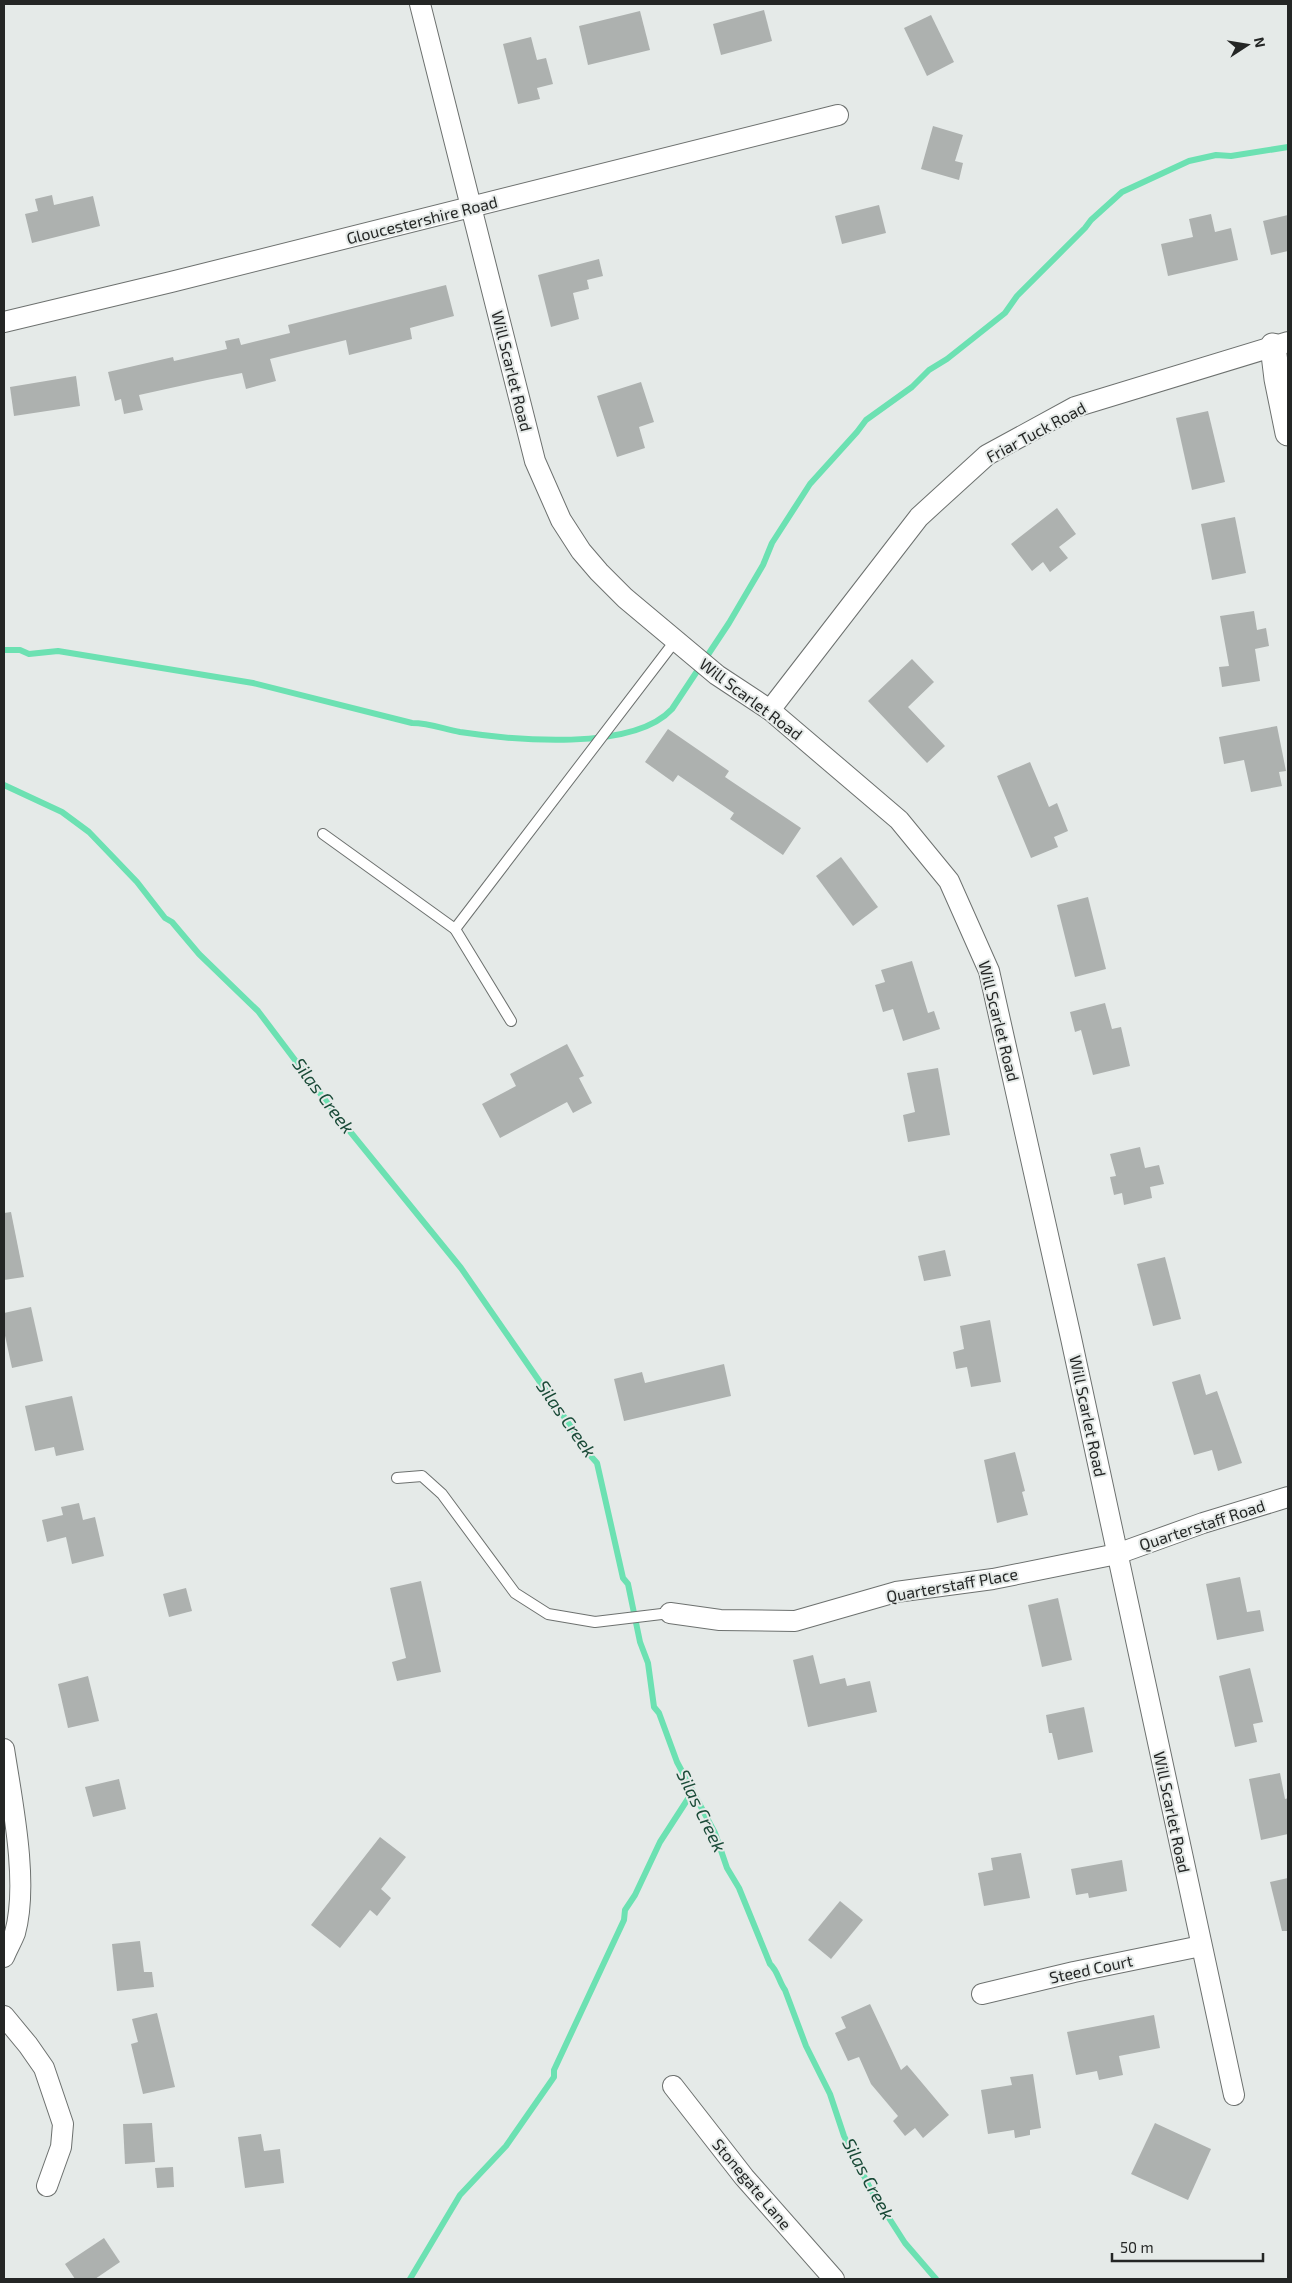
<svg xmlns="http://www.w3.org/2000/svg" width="1292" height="2283" font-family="'Exo 2',sans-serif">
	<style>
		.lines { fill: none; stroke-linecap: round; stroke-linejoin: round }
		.stream { stroke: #6ce1b2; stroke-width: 6 }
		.building { fill: #adb1af }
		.service-casing { stroke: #6d716f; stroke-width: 12 }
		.minor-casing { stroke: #6d716f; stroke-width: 22 }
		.tertiary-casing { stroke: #6d716f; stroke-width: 27 }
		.service { stroke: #fff; stroke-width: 10 }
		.minor { stroke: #fff; stroke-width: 20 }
		.tertiary { stroke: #fff; stroke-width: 25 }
		.labels { text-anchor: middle; stroke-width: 4; stroke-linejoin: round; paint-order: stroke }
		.street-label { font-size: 16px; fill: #242625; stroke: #e5eae8 }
		.water-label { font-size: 18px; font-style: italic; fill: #194a37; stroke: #e5eae8 }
	</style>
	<rect width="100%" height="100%" fill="#e5eae8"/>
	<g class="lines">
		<g class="stream">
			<path d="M 4,650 L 20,650 L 29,654 L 58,651 L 253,683 L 412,723 C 429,723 444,729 460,732 C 513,740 633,752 672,709 L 729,623 L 763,565 L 772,543 L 810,484 L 857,432 L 866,420 L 912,387 L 929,370 L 947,359 L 1005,313 L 1017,296 L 1085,228 L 1091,220 L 1122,192 L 1189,161 L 1216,155 L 1231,156 L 1288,147"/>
			<path d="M 4,785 L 62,812 L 89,832 L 137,882 L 165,918 L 172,922 L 199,954 L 258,1011 L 335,1113 L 461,1268 L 578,1437 L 580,1444 L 597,1463 L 623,1578 L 628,1584 L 640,1642 L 648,1663 L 654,1707 L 659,1713 L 677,1762 L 715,1833 L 727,1868 L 739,1888 L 770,1964 C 778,1971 779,1982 785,1990 L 806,2046 L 830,2094 L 844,2136 L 871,2190 L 905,2243 L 936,2279"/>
			<polyline points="410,2279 460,2195 506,2146 554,2077 554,2070 624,1920 625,1910 635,1895 660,1842 693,1791"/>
		</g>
	</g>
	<g class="building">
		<polygon points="764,10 772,41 721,55 713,24"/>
		<polygon points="640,11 650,50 588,65 579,26"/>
		<polygon points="931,15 954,62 927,76 904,28"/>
		<polygon points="531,37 537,60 546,58 553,84 537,88 540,99 518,104 503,44"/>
		<polygon points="933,126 963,135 955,161 963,163 959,180 921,169"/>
		<polygon points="52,195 54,205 93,196 100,226 32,243 25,214 38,211 35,199"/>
		<polygon points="879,205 886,233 842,244 835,216"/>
		<polygon points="1211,214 1215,232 1231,228 1238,260 1168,276 1161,244 1193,237 1189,219"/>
		<polygon points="1288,215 1288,251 1271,255 1263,221"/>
		<polygon points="599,259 603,276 587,280 589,289 573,293 579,319 551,327 538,275"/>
		<polygon points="446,285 454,316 410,328 412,339 349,355 346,340 270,359 276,381 246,389 242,373 207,380 139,395 143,410 124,414 121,399 115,401 108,372 173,357 174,361 227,349 225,341 239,338 241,345 290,333 288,325"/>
		<polygon points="76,376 80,406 14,416 10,387"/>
		<polygon points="641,382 654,422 639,427 645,448 617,457 597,396"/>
		<polygon points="1208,411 1225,482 1192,490 1176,418"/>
		<polygon points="1057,508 1076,534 1059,547 1068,558 1050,572 1043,562 1032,571 1011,544"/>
		<polygon points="1235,517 1246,573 1212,580 1201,524"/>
		<polygon points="1254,611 1257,630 1266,628 1269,646 1255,649 1260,681 1222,687 1219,667 1229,666 1220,616"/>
		<polygon points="912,659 934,682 908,707 945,746 927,763 868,701"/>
		<polygon points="1277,726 1286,771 1279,772 1282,786 1251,792 1244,760 1224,764 1219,737"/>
		<polygon points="668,729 729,771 725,777 801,828 783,855 730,819 734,813 678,775 673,782 645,762"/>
		<polygon points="1030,762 1049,807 1057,803 1068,831 1054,837 1058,847 1031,858 997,776"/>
		<polygon points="841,857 878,907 853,926 816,876"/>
		<polygon points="1088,897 1106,969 1075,977 1057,905"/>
		<polygon points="912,961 928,1013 934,1011 940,1029 903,1041 893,1009 883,1012 875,985 885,982 881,970"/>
		<polygon points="1105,1003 1112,1029 1121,1027 1130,1066 1093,1075 1081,1030 1075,1032 1070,1012"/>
		<polygon points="567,1044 584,1076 579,1078 592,1103 573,1113 567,1102 500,1138 482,1104 516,1086 510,1074"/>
		<polygon points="938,1068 950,1135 908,1142 903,1115 915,1112 907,1073"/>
		<polygon points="1140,1147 1145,1168 1159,1165 1164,1184 1150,1187 1152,1198 1124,1205 1122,1193 1114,1195 1110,1177 1116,1176 1110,1154"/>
		<polygon points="11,1212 24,1277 4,1280 4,1213"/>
		<polygon points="945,1250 951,1276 924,1281 918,1256"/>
		<polygon points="1165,1257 1181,1319 1153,1326 1137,1264"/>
		<polygon points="31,1307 43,1361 12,1368 4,1331 4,1313"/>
		<polygon points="990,1320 1001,1382 971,1387 967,1367 956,1369 953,1352 964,1349 960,1326"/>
		<polygon points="724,1364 731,1396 624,1421 614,1379 642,1372 645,1383"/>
		<polygon points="1200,1374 1206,1395 1217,1391 1242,1463 1218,1471 1212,1450 1194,1455 1172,1382"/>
		<polygon points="72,1396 84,1450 56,1456 54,1447 35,1451 25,1406"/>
		<polygon points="1015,1452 1025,1491 1022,1492 1028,1515 997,1523 984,1460"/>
		<polygon points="79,1503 83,1520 95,1517 104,1556 72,1564 66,1537 47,1542 42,1520 63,1515 61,1507"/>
		<polygon points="1240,1577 1247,1612 1260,1610 1264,1631 1217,1640 1206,1584"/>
		<polygon points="421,1581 441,1672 397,1681 392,1662 406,1658 390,1588"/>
		<polygon points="186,1588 192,1611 169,1617 163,1594"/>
		<polygon points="1058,1598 1072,1660 1042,1667 1028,1605"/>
		<polygon points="813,1655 820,1684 845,1678 847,1686 870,1681 877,1712 808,1727 793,1660"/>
		<polygon points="1250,1668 1263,1722 1253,1724 1257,1742 1235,1747 1219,1676"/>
		<polygon points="88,1676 99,1721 68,1728 58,1684"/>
		<polygon points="1084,1707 1093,1752 1058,1760 1052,1733 1049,1733 1046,1715"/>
		<polygon points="1280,1773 1285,1799 1288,1798 1288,1834 1261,1840 1249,1779"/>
		<polygon points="119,1779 126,1809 93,1817 85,1787"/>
		<polygon points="380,1837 406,1857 381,1889 391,1898 377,1916 370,1910 340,1948 311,1925"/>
		<polygon points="1021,1853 1030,1898 984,1906 978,1873 993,1870 991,1858"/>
		<polygon points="1122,1860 1127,1891 1089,1898 1088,1893 1076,1895 1071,1869"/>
		<polygon points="1288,1878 1288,1931 1282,1931 1270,1882"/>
		<polygon points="840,1901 863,1920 831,1959 808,1940"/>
		<polygon points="140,1941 144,1972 152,1972 154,1987 117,1991 112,1944"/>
		<polygon points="870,2004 901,2070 907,2065 949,2115 923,2138 915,2128 905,2136 893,2121 898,2116 871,2084 859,2057 848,2061 835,2033 846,2028 841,2017"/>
		<polygon points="157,2013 175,2087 143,2094 131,2044 138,2042 132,2019"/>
		<polygon points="1154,2015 1160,2048 1119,2056 1123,2075 1099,2080 1097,2071 1076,2075 1067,2032"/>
		<polygon points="1033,2074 1041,2128 1030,2130 1030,2135 1015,2138 1014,2130 988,2134 981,2090 1012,2085 1010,2077"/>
		<polygon points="152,2123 155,2162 125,2164 123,2124"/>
		<polygon points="1155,2123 1211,2149 1188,2200 1131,2174"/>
		<polygon points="261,2134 264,2151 280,2149 284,2183 245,2188 238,2137"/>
		<polygon points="173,2167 174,2187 157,2188 155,2168"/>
		<polygon points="104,2238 120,2262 95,2279 75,2279 65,2264"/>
	</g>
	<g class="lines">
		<g class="service-casing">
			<g id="service">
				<polyline points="323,834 455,929"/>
				<polyline points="511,1021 455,929 675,641"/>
				<polyline points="397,1478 422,1476 442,1494 515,1593 548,1614 595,1622 670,1613"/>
			</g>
		</g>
		<g class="minor-casing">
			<g id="minor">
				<polyline points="420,4 535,461 561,520 581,551 599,572 625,598 717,675 770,710 899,820 949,881 989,971 1071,1338 1234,2095"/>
				<polyline points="4,322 171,282 838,115"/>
				<polyline points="770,710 919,517 987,455 1075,407 1288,342"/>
				<polyline points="670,1613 720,1620 795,1621 896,1592 993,1579 1117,1554 1203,1523 1288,1497"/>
				<path d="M 4,1749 C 12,1801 29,1883 15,1933 C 12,1941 7,1949 4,1957"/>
				<polyline points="982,1994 1074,1972 1201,1946"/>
				<polyline points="4,2016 28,2045 44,2068 63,2124 61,2147 47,2186"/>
				<polyline points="673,2086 744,2177 834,2279"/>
			</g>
		</g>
		<g class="tertiary-casing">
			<polyline id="tertiary" points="1273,346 1277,379 1288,433"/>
		</g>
		<use href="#service" class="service"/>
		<use href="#minor" class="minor"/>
		<use href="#tertiary" class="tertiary"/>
	</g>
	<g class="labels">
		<g class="street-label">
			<text transform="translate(422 220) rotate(-14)" y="6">Gloucestershire Road</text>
			<text transform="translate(512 371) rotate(76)" y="6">Will Scarlet Road</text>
			<text transform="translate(1036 432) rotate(-28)" y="6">Friar Tuck Road</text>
			<text transform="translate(751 699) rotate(37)" y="6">Will Scarlet Road</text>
			<text transform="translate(999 1021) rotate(76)" y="6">Will Scarlet Road</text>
			<text transform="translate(1088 1416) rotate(78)" y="6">Will Scarlet Road</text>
			<text transform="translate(1202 1525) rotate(-18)" y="6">Quarterstaff Road</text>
			<text transform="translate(952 1585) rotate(-10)" y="6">Quarterstaff Place</text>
			<text transform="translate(1172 1812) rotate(78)" y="6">Will Scarlet Road</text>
			<text transform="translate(1091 1969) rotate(-12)" y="6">Steed Court</text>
			<text transform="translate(752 2184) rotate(50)" y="6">Stonegate Lane</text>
		</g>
		<g class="water-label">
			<text transform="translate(323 1096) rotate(53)" y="6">Silas Creek</text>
			<text transform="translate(566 1419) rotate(55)" y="6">Silas Creek</text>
			<text transform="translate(701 1811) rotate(64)" y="6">Silas Creek</text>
			<text transform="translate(868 2179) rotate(62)" y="6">Silas Creek</text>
		</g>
	</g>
	<rect width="1292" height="2283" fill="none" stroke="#242625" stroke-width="10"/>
	<g transform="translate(1247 45) rotate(78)" stroke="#e5eae8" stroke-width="4" paint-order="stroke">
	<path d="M0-4L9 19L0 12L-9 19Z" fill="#242625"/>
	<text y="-8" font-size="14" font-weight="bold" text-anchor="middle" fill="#242625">N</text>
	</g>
	<path d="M1112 2253v8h151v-8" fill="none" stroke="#242625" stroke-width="2.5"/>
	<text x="1120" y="2253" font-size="15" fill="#242625" stroke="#e5eae8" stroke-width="4" paint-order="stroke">50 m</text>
</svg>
